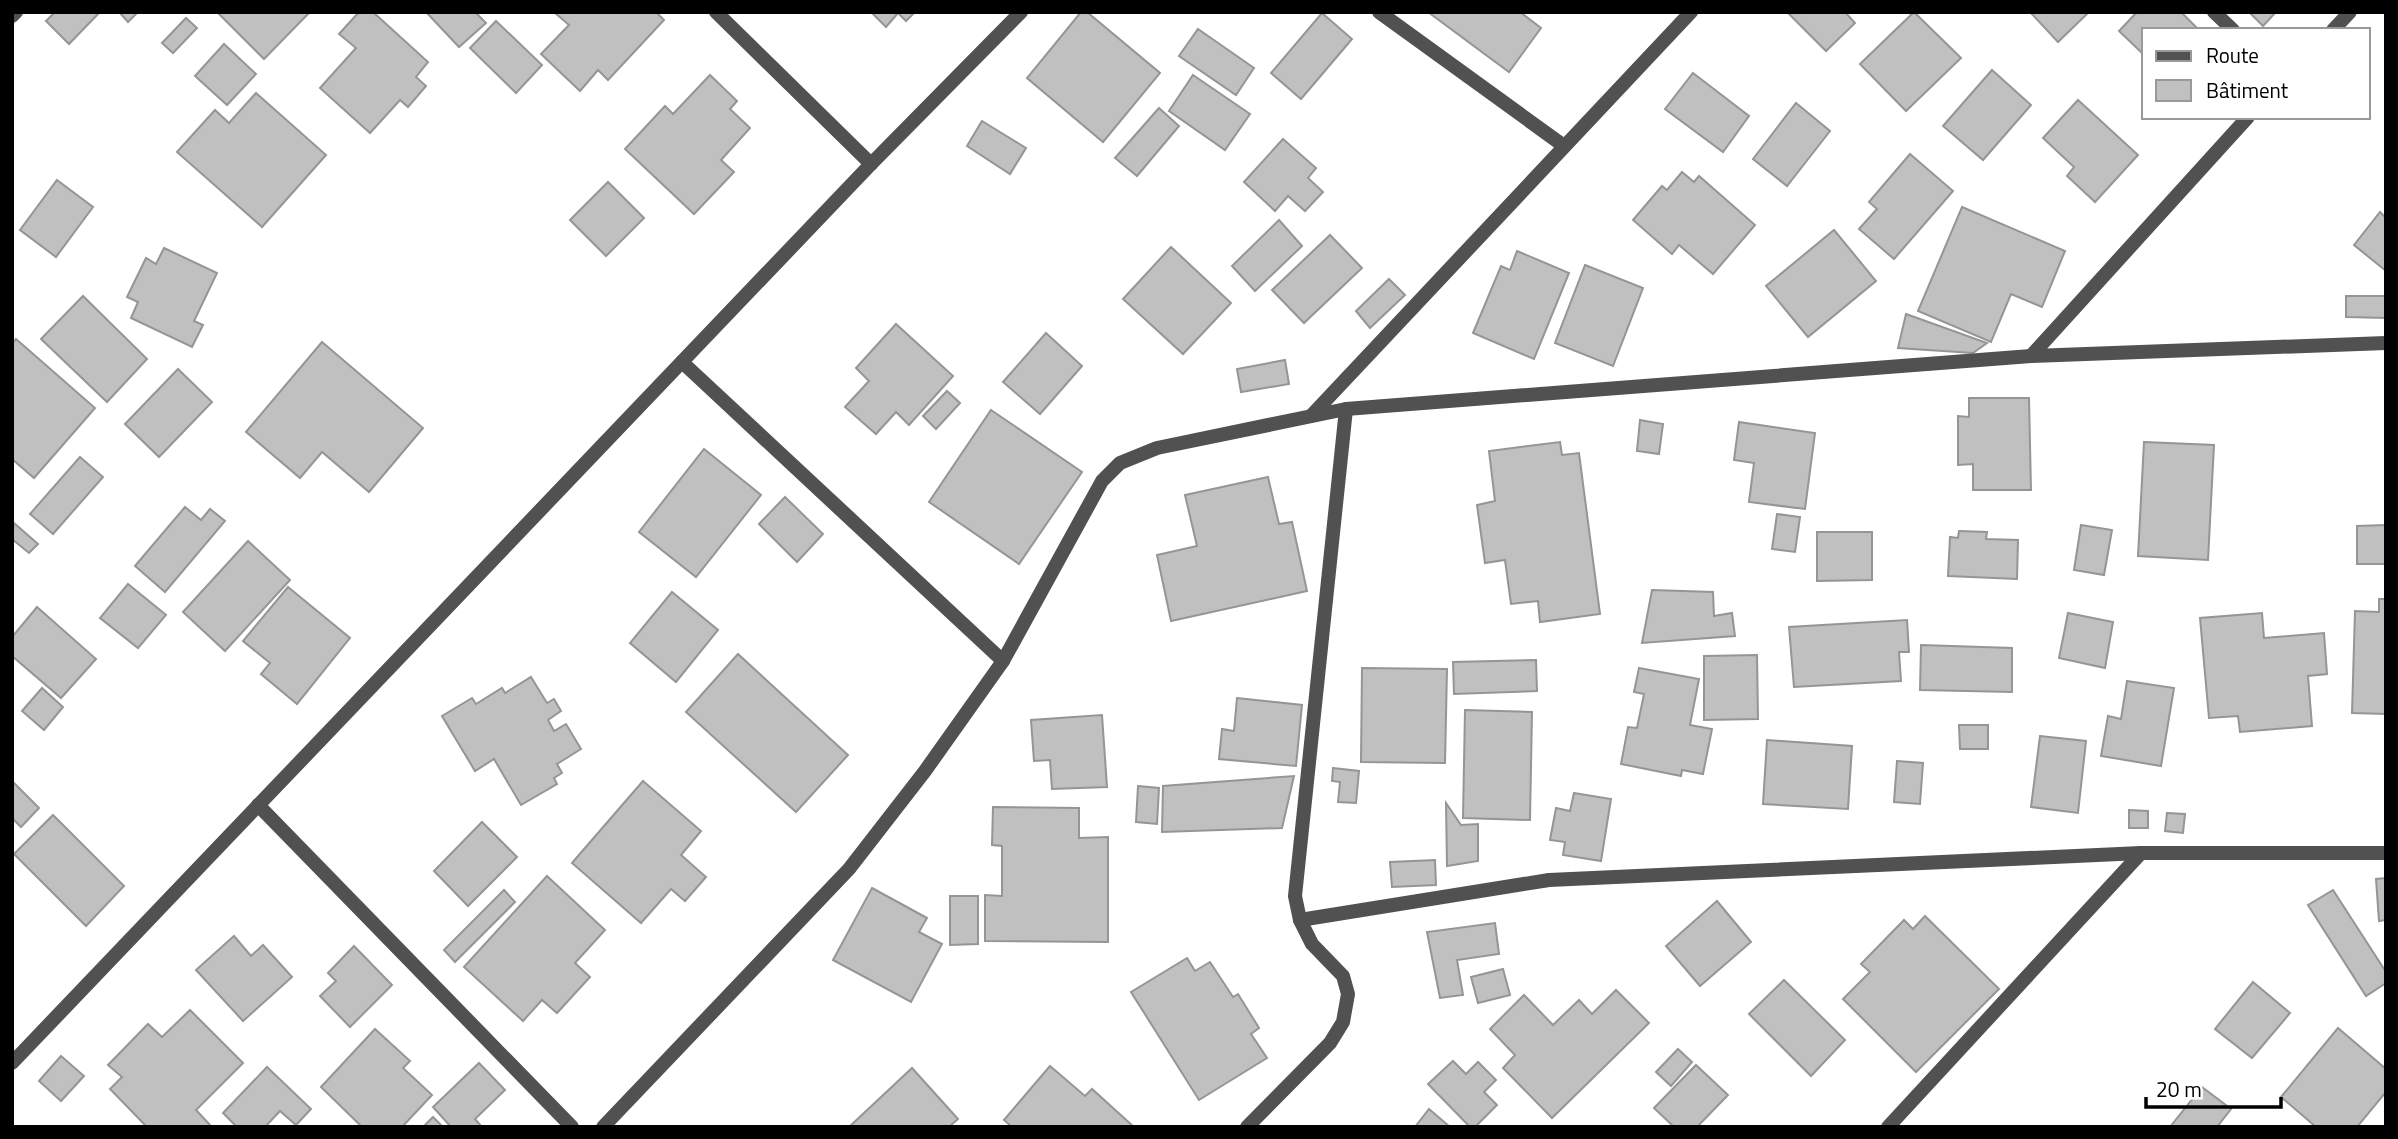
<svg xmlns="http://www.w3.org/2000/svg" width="2398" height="1139" font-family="'Titillium Web',sans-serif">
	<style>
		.building { fill: #c0c0c0; stroke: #959595; stroke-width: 2 }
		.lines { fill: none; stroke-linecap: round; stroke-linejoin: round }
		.street { stroke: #515151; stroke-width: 14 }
	</style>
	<rect width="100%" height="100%" fill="#fff"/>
	<g class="building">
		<polygon points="55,12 100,12 69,44 46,21"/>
		<polygon points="119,12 138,12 128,22"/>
		<polygon points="217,12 310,12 264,59"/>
		<polygon points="359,12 373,12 428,62 416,77 426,86 408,107 400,100 370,133 320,88 356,48 339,34"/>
		<polygon points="426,12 480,12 477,14 486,23 459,47"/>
		<polygon points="554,12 656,12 664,20 608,80 598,70 580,91 541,54 569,25"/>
		<polygon points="871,12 915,12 906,21 898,13 886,27"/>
		<polygon points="1081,12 1087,12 1160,73 1103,142 1027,78"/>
		<polygon points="1428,12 1520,12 1541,28 1509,72"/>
		<polygon points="1787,12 1845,12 1855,23 1826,51"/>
		<polygon points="1914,12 1961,58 1906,111 1860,64"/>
		<polygon points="2030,12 2089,12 2058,42"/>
		<polygon points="2137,12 2181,12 2199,30 2144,30 2144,55 2119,31"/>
		<polygon points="2249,12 2276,12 2263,26"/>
		<polygon points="1322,13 1352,39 1301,99 1271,73"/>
		<polygon points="186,18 197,28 173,53 162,43"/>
		<polygon points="496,21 542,65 516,93 470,48"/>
		<polygon points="1198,29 1254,68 1236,95 1179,56"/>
		<polygon points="224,44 256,74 227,105 195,76"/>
		<polygon points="1992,70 2031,105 1983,160 1943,126"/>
		<polygon points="1693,73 1749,116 1723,152 1665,109"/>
		<polygon points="710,75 737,101 730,109 750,128 721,160 734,172 694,214 625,149 665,106 673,114"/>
		<polygon points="1193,75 1250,114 1225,150 1169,111"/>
		<polygon points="256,93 326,155 262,227 177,152 215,110 229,123"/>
		<polygon points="2078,100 2138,155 2095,202 2067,176 2074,167 2043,138"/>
		<polygon points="1796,103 1830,131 1787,186 1753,159"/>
		<polygon points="1159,108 1179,126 1137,176 1115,158"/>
		<polygon points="982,121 1026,148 1010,174 967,146"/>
		<polygon points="1283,139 1316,168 1308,178 1323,192 1305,211 1288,196 1275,211 1244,182"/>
		<polygon points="1910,154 1953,191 1894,259 1859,229 1877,209 1869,202"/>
		<polygon points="1682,172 1694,182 1699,176 1755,225 1713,274 1679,245 1672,254 1633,220 1662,186 1667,190"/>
		<polygon points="57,180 93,207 56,257 20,230"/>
		<polygon points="608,182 644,218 606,256 570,220"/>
		<polygon points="1962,207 2065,251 2042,307 2011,294 1991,342 1918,311"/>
		<polygon points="2380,212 2386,218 2386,271 2354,245"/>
		<polygon points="1279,220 1302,246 1255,291 1232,266"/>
		<polygon points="1834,230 1876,281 1808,337 1766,286"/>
		<polygon points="1330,235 1362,268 1304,323 1272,290"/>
		<polygon points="1171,247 1231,303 1183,354 1123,299"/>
		<polygon points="164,248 217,273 194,321 203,325 192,347 131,318 138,302 127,297 146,258 156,264"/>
		<polygon points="1517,251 1569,273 1534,359 1473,333 1501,266 1510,270"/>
		<polygon points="1585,265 1643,288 1613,366 1555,343"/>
		<polygon points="1389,279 1405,295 1370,328 1356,311"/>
		<polygon points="83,296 147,359 107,402 41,339"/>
		<polygon points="2346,296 2386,296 2386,318 2346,317"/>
		<polygon points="1906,314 1987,343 1973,353 1898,348"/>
		<polygon points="896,324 953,376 909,425 896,412 876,434 845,407 869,381 856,368"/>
		<polygon points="1046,333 1082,366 1040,414 1003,382"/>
		<polygon points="16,339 95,408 34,478 12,459 12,344"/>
		<polygon points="322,342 423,428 369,492 322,452 300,478 246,432"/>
		<polygon points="1285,360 1289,384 1241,392 1237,369"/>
		<polygon points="178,369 212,402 159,457 125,424"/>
		<polygon points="947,391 960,403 936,429 923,416"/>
		<polygon points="1969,398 2029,398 2031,490 1973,490 1973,464 1958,465 1958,416 1969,417"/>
		<polygon points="991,410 1082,472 1019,564 929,502"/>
		<polygon points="1640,420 1663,424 1659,454 1637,451"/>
		<polygon points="1739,422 1815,433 1805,509 1749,502 1754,463 1734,460"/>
		<polygon points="1560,442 1562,455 1579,453 1600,614 1540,622 1538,601 1511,604 1505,560 1485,563 1477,505 1495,501 1489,451"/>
		<polygon points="2144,442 2214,445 2208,560 2138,556"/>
		<polygon points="704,449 761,495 696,577 639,532"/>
		<polygon points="80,457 103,477 53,534 30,514"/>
		<polygon points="1268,477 1279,524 1292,522 1307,591 1171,621 1157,555 1197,546 1185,495"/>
		<polygon points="785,497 823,534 797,562 759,524"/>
		<polygon points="185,507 201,520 210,509 225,521 165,592 135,566"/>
		<polygon points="1777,514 1800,517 1795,552 1772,549"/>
		<polygon points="14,523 38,544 29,553 12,539"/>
		<polygon points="2081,525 2112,530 2104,575 2074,570"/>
		<polygon points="2386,525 2386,564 2357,564 2357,526"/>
		<polygon points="1959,531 1987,532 1986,539 2018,540 2017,579 1948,576 1950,537 1958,538"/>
		<polygon points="1817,532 1872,532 1872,580 1817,581"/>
		<polygon points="248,541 290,580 225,651 183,612"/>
		<polygon points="128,584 166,615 138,648 100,618"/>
		<polygon points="288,587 350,638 297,704 261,674 270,663 243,641"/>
		<polygon points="1652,590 1713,592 1714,616 1732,613 1735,636 1642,643"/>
		<polygon points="672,592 718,630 676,682 630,643"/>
		<polygon points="2379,599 2386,599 2386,714 2352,713 2355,611 2379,612"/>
		<polygon points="37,607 96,659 61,698 12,656 12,637"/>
		<polygon points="2068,613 2113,622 2105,668 2059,658"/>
		<polygon points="2262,613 2264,638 2324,633 2327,674 2308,676 2312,726 2240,732 2238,716 2209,718 2200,618"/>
		<polygon points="1907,620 1909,652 1899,652 1901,681 1794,687 1789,627"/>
		<polygon points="1921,645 2012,648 2012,692 1920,690"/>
		<polygon points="738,654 848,755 796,812 686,712"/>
		<polygon points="1757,655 1758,719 1704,720 1704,656"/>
		<polygon points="1536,660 1537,691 1454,694 1453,662"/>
		<polygon points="1362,668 1447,669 1445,763 1361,762"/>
		<polygon points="1639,668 1699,679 1690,725 1712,729 1703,774 1682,770 1681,776 1621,764 1628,727 1637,728 1644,694 1634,692"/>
		<polygon points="531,677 547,703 554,699 561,711 548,720 554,731 566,724 581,749 557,764 562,773 554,778 557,784 521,805 494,759 475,771 442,716 472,698 476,704 502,688 505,693"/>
		<polygon points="2127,681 2174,688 2161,766 2101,756 2108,716 2121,719"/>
		<polygon points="42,688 63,707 44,730 22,711"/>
		<polygon points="1237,698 1302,705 1296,766 1219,759 1222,729 1234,731"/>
		<polygon points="1465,710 1532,712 1530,820 1463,818"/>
		<polygon points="1102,715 1107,787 1052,789 1050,760 1034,761 1031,720"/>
		<polygon points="1959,725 1988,725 1988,749 1960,749"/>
		<polygon points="2040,736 2086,741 2078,813 2031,807"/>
		<polygon points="1767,740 1852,746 1848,809 1763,804"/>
		<polygon points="1897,761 1923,763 1920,804 1894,802"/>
		<polygon points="1333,768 1359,771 1356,803 1338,802 1340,782 1332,781"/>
		<polygon points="1294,776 1282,828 1162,832 1163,786"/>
		<polygon points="12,781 39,808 21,827 12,818"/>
		<polygon points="643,781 701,831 681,855 706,877 685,901 671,889 641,923 572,863"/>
		<polygon points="1138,786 1159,788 1157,824 1136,822"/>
		<polygon points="1574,793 1611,799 1601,861 1563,855 1565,842 1550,840 1556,808 1570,811"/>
		<polygon points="1446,803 1461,825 1478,824 1478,861 1447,866"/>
		<polygon points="993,807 1079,808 1079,838 1108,837 1108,942 985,941 985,895 1002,896 1002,846 992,845"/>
		<polygon points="2129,810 2148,811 2148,828 2129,828"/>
		<polygon points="2167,813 2185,814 2183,833 2165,831"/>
		<polygon points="53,815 124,886 86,926 14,854"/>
		<polygon points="482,822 517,857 468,906 434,871"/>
		<polygon points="1435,860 1436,885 1392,887 1390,862"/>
		<polygon points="547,876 605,930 575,963 590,977 557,1013 542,1000 523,1021 464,967"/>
		<polygon points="2386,878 2386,920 2379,921 2376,879"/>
		<polygon points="872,888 927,918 919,932 942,944 911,1002 833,960"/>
		<polygon points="504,890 515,902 455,962 444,950"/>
		<polygon points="2333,890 2386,972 2386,983 2366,996 2308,905"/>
		<polygon points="950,896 978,896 978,944 950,945"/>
		<polygon points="1717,901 1751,942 1700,986 1666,946"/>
		<polygon points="1925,916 1999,989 1916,1072 1843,999 1870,972 1861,964 1904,920 1913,929"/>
		<polygon points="1495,923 1499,954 1457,960 1463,995 1440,998 1427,932"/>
		<polygon points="234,936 251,956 263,945 292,977 243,1021 196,970"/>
		<polygon points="354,946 392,985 350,1027 320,996 336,981 328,973"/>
		<polygon points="1187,958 1195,971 1210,962 1233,997 1238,994 1259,1028 1251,1034 1267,1058 1199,1100 1131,992"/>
		<polygon points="1503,969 1510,995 1478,1003 1471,977"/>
		<polygon points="1784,980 1845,1040 1811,1076 1749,1014"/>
		<polygon points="2253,982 2290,1013 2252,1058 2215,1029"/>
		<polygon points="1616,990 1649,1023 1552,1118 1503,1068 1515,1055 1490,1029 1524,995 1553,1025 1579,1000 1592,1014"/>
		<polygon points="190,1010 243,1063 196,1110 212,1127 147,1127 110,1089 122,1077 108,1065 148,1024 162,1037"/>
		<polygon points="2338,1028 2386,1069 2386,1092 2357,1127 2316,1127 2281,1097"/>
		<polygon points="375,1029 410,1061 403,1068 432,1095 402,1127 362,1127 321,1087"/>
		<polygon points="1678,1049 1692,1062 1671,1086 1656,1072"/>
		<polygon points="61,1056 84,1076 61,1101 39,1081"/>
		<polygon points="1453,1061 1466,1074 1478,1062 1496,1080 1484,1092 1497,1105 1475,1127 1470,1127 1428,1084"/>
		<polygon points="479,1063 505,1090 475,1119 482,1127 451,1127 433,1107"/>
		<polygon points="1696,1065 1728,1095 1697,1127 1674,1127 1654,1108"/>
		<polygon points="1050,1066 1085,1096 1092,1089 1134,1127 1012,1127 1004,1120"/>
		<polygon points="267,1067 311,1109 296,1125 280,1111 265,1127 237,1127 223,1113"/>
		<polygon points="912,1068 958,1119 949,1127 849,1127"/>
		<polygon points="2202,1087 2231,1109 2217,1127 2170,1127"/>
		<polygon points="1429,1109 1450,1127 1415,1127"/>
		<polygon points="433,1117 443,1127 423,1127"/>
	</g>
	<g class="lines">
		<g class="street">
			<polyline points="716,12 871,164"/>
			<polyline points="1379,12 1564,146"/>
			<polyline points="2214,12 2233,30"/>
			<polyline points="12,16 16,12"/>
			<polyline points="2333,30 2350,12"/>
			<polyline points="2031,356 2248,117"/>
			<polyline points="682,362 1003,661"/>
			<polyline points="1311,416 1691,12"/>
			<polyline points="258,805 572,1127"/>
			<polyline points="1300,920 1549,880 2141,853 2386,853"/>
			<polyline points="12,1063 871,164 1021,12"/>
			<polyline points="603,1127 849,869 925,771 1003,661 1102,481 1120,463 1157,448 1346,409 2031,356 2386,343"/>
			<polyline points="1247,1127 1330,1043 1343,1022 1348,994 1343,976 1312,944 1300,920 1295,896 1346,409"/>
			<polyline points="1888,1127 2141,853"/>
		</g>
	</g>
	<rect width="2398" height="1139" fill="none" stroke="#000000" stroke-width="28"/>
	<rect x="2142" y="28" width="228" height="91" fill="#ffffff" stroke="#999999" stroke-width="2"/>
	<rect x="2156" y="51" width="35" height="10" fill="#515151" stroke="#999999" stroke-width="2"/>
	<text x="2206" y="63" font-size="21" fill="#000000">Route</text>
	<rect x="2156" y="80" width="35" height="21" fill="#c0c0c0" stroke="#999999" stroke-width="2"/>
	<text x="2206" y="98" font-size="21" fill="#000000">Bâtiment</text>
	<path d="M2146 1097v10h135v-10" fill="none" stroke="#000000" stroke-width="3.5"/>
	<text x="2156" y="1097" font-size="21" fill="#000000" stroke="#ffffff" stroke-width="5" paint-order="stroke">20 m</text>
</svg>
